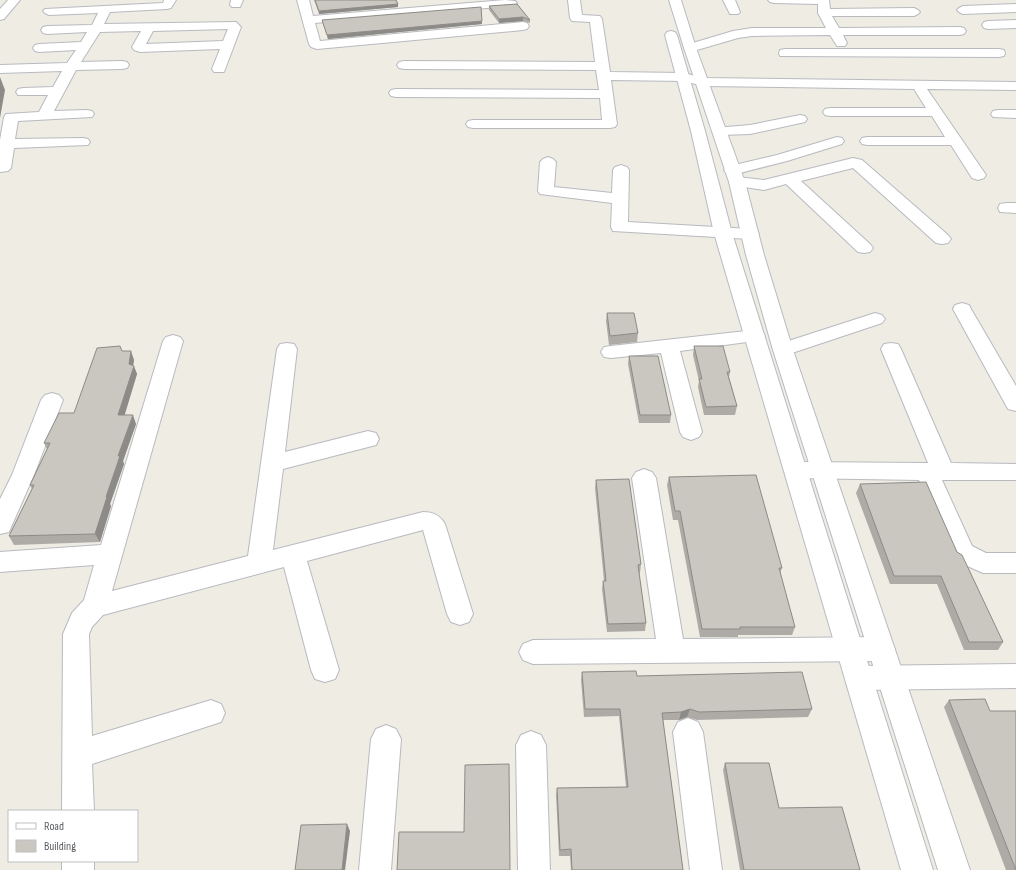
<svg xmlns="http://www.w3.org/2000/svg" width="1016" height="870" font-family="'Sofia Sans Condensed',sans-serif">
	<style>
		.lines { fill: none; stroke-linecap: round; stroke-linejoin: round }
		.minor-casing { stroke: #b7babf; stroke-width: 2 }
		.tertiary-casing { stroke: #b7babf; stroke-width: 2 }
		.minor { fill: #fff; fill-rule: evenodd }
		.tertiary { fill: #fff; fill-rule: evenodd }
		.wall { fill: #aeaba6 }
		.shaded-wall { fill: #8d8b87 }
		.building { fill: #cac7c1; stroke: #8d8b87 }
	</style>
	<rect width="100%" height="100%" fill="#efece4"/>
	<g class="lines">
		<g class="minor-casing">
			<g id="minor">
				<path d="M 164,0 L 176,0 L 171,8 L 167,9 L 110,12 L 104,24 L 236,22 L 241,27 L 224,72 L 214,72 L 212,69 L 220,49 L 140,52 L 134,50 L 132,47 L 141,31 L 100,32 L 81,62 L 122,61 L 127,62 L 129,65 L 127,68 L 122,69 L 76,70 L 54,111 L 87,110 L 92,111 L 94,114 L 92,117 L 18,121 L 15,139 L 83,138 L 88,139 L 90,142 L 88,145 L 14,148 L 11,168 L 8,171 L 0,172 L 0,140 L 4,117 L 6,114 L 39,112 L 48,95 L 18,95 L 16,92 L 18,89 L 23,88 L 53,87 L 62,71 L 0,73 L 0,65 L 67,63 L 76,50 L 39,52 L 35,51 L 33,48 L 35,45 L 39,44 L 81,42 L 87,32 L 47,34 L 43,33 L 41,30 L 43,27 L 47,26 L 92,25 L 98,13 L 49,15 L 45,13 L 43,11 L 45,9 L 163,3 ZM 228,29 L 223,41 L 146,44 L 153,31 Z"/>
				<polygon points="231,0 243,0 240,7 232,7 230,5"/>
				<polygon points="297,0 309,0 313,16 505,0 515,1 517,3 515,5 511,6 315,23 320,41 523,22 527,23 529,26 527,29 523,30 317,49 311,47 309,44"/>
				<polygon points="568,0 580,0 582,15 600,16 602,19 610,72 684,73 703,78 1016,82 1016,90 927,89 986,175 984,178 978,180 972,178 951,145 867,145 862,144 860,141 862,138 867,137 945,137 932,116 830,116 825,115 823,112 825,109 830,108 926,108 914,89 703,86 684,81 611,80 617,124 615,127 610,128 473,128 468,127 466,124 468,121 473,120 602,120 600,98 396,97 391,96 389,93 391,90 396,89 599,90 596,70 404,69 399,68 397,65 399,62 404,61 595,62 590,22 572,21 570,18"/>
				<polygon points="723,0 735,0 740,12 738,14 730,14"/>
				<polygon points="768,0 829,0 830,9 914,8 918,10 920,12 918,14 914,16 832,16 839,28 960,27 964,28 966,31 964,34 960,35 843,35 847,43 845,46 837,46 830,35 752,36 738,38 690,52 686,51 684,48 686,45 733,31 752,28 826,28 818,13 818,4 774,3 770,2"/>
				<polygon points="1016,4 1016,12 963,14 959,12 957,10 959,8 963,6"/>
				<polygon points="1016,20 1016,28 988,29 984,28 982,25 984,22 988,21"/>
				<polygon points="785,49 999,49 1004,50 1005,53 1004,56 999,57 780,56 779,53 780,50"/>
				<polygon points="998,110 1016,110 1016,118 993,117 991,114 993,111"/>
				<polygon points="800,115 805,116 807,119 805,122 750,134 720,135 715,134 713,131 715,128 750,125"/>
				<polygon points="837,137 842,138 844,141 842,144 787,161 732,175 726,173 724,170 726,167 777,155"/>
				<polygon points="548,157 553,159 556,162 554,187 612,193 613,170 615,167 621,165 627,167 629,170 628,222 750,229 756,230 759,234 756,238 750,239 613,231 611,227 612,203 540,194 538,191 540,162 543,159"/>
				<polygon points="853,158 862,160 948,235 951,239 948,243 942,244 936,243 853,168 801,181 870,244 873,248 870,252 864,253 858,252 786,184 764,190 731,185 729,182 731,179 737,177 764,180"/>
				<polygon points="1006,203 1016,203 1016,213 1000,212 998,208 1000,204"/>
				<polygon points="962,303 969,305 971,309 1016,386 1016,411 1008,409 953,309 955,305"/>
				<polygon points="875,313 882,315 885,319 882,323 783,356 776,355 773,350 776,345"/>
				<polygon points="755,330 762,332 765,336 762,340 680,351 702,432 699,437 691,440 683,437 680,432 661,353 611,358 604,357 601,352 604,347 611,346"/>
				<path d="M 173,335 L 180,337 L 183,341 L 112,591 L 248,556 L 277,349 L 280,344 L 287,343 L 294,344 L 297,349 L 285,452 L 368,431 L 376,433 L 379,439 L 376,445 L 283,469 L 273,550 L 423,512 C 433,512 440,515 445,524 L 473,614 L 469,622 L 460,625 L 451,622 L 447,614 L 423,530 L 307,561 L 339,670 L 335,679 L 325,682 L 315,679 L 311,670 L 284,567 L 103,615 L 92,627 L 89,634 L 92,736 L 211,700 L 221,704 L 225,713 L 221,722 L 92,764 L 94,811 L 62,811 L 63,634 L 72,613 L 84,600 L 94,565 L 0,572 L 0,552 L 101,545 L 163,341 L 166,337 Z"/>
				<polygon points="891,343 898,344 901,349 951,463 1016,464 1016,480 942,480 972,546 986,553 1016,553 1016,573 983,573 954,560 919,480 796,478 788,476 785,470 788,464 796,462 928,463 881,349 884,344"/>
				<polygon points="52,393 59,395 63,400 34,475 12,525 9,532 0,534 0,499 12,475 41,400 45,395"/>
				<polygon points="644,469 652,472 656,478 683,639 881,637 891,641 895,649 891,657 881,661 533,664 523,660 519,652 523,644 533,640 656,639 632,478 636,472"/>
				<polygon points="1016,664 1016,688 859,690 849,687 845,678 849,669 859,666"/>
				<polygon points="688,718 698,722 703,732 722,870 690,870 673,732 678,722"/>
				<polygon points="386,725 396,729 401,739 391,870 359,870 371,739 376,729"/>
				<polygon points="531,731 541,735 546,745 550,870 518,870 516,745 521,735"/>
				<rect x="62" y="861" width="32" height="9"/>
			</g>
		</g>
		<g class="tertiary-casing">
			<g id="tertiary">
				<polygon points="8,0 20,0 4,19 0,20 0,9"/>
				<polygon points="669,0 681,0 696,48 745,182 764,255 793,350 970,870 938,870 773,350 746,255 729,182 684,48"/>
				<polygon points="671,31 675,32 677,35 705,131 732,233 933,870 901,870 714,233 691,131 665,35 667,32"/>
			</g>
		</g>
		<use href="#minor" class="minor"/>
		<use href="#tertiary" class="tertiary"/>
	</g>
	<g class="wall">
		<polygon points="314,0 396,0 398,4 398,7 319,14"/>
		<polygon points="517,4 530,20 530,23 523,21 499,23 489,10 489,6"/>
		<polygon points="322,20 482,24 328,39 323,24"/>
		<polygon points="607,313 638,333 637,342 609,345 606,321"/>
		<polygon points="694,346 730,372 729,377 737,406 735,415 704,415 698,387 699,381 693,355"/>
		<polygon points="122,351 134,360 133,366 137,374 124,415 136,424 123,461 124,464 110,504 111,506 100,542 14,545 9,536 32,489 30,485 47,449 44,443 74,413"/>
		<polygon points="629,356 671,415 670,423 639,423 628,364"/>
		<polygon points="669,477 782,568 780,573 795,627 792,635 738,635 738,637 700,637 678,520 673,520 667,485"/>
		<polygon points="596,480 641,564 640,573 639,573 646,623 645,631 607,632 602,589 603,581 604,581 595,488"/>
		<polygon points="860,484 957,552 1003,642 998,650 964,650 937,584 890,584 856,493"/>
		<polygon points="582,672 637,676 812,709 808,717 697,720 687,717 679,720 663,720 683,870 571,870 570,856 559,856 556,795 557,788 626,787 619,716 584,717 581,680"/>
		<polygon points="949,700 990,711 1016,870 1006,870 944,707"/>
		<polygon points="725,763 779,808 860,870 740,870 723,770"/>
	</g>
	<g class="shaded-wall">
		<polygon points="398,4 398,7 319,14 319,11"/>
		<polygon points="523,17 523,21 499,23 499,19"/>
		<polygon points="482,21 482,24 328,39 327,35"/>
		<polygon points="0,77 5,90 0,118"/>
		<polygon points="131,351 134,360 133,366 134,366 137,374 122,424 118,415 129,364"/>
		<polygon points="133,415 136,424 123,461 124,464 110,504 111,506 100,542 95,534 118,456"/>
		<polygon points="690,709 687,717 679,720 681,712"/>
		<polygon points="347,824 350,831 345,870 342,870"/>
	</g>
	<g class="building">
		<polygon points="315,0 396,0 398,4 319,11"/>
		<polygon points="517,4 530,20 523,17 499,19 489,6"/>
		<polygon points="481,7 482,21 327,35 322,20"/>
		<polygon points="607,313 634,313 638,333 610,336"/>
		<polygon points="120,346 122,351 131,351 129,364 134,366 118,415 133,415 118,456 120,456 106,497 107,497 95,534 9,536 34,485 30,485 50,443 44,443 59,413 74,413 97,348"/>
		<polygon points="694,346 723,346 730,372 727,372 737,406 706,407 699,379 702,379"/>
		<polygon points="629,356 658,356 671,415 640,415"/>
		<polygon points="756,475 782,568 779,568 795,627 740,627 740,629 702,629 680,511 675,511 669,477"/>
		<polygon points="629,479 641,564 638,565 646,623 608,624 603,581 606,581 596,480"/>
		<polygon points="926,482 957,552 962,555 1003,642 969,642 941,576 894,576 860,484"/>
		<polygon points="636,671 637,676 802,672 812,709 699,712 690,709 681,712 662,713 683,870 572,870 571,849 560,850 557,788 628,787 620,709 585,709 582,672"/>
		<polygon points="985,699 990,711 1016,711 1016,870 949,700"/>
		<polygon points="725,763 769,763 779,808 842,807 860,870 744,870"/>
		<polygon points="509,764 510,870 397,870 399,832 464,832 465,765"/>
		<polygon points="347,824 342,870 295,870 301,825"/>
	</g>
	<rect x="8" y="810" width="130" height="52" fill="#ffffff" stroke="#bebfc1"/>
	<rect x="16" y="823" width="20" height="6" fill="#ffffff" stroke="#bebfc1"/>
	<text x="44" y="830" font-size="12" fill="#5c6065">Road</text>
	<rect x="16" y="840" width="20" height="12" fill="#cac7c1" stroke="#bebfc1"/>
	<text x="44" y="850" font-size="12" fill="#5c6065">Building</text>
</svg>
